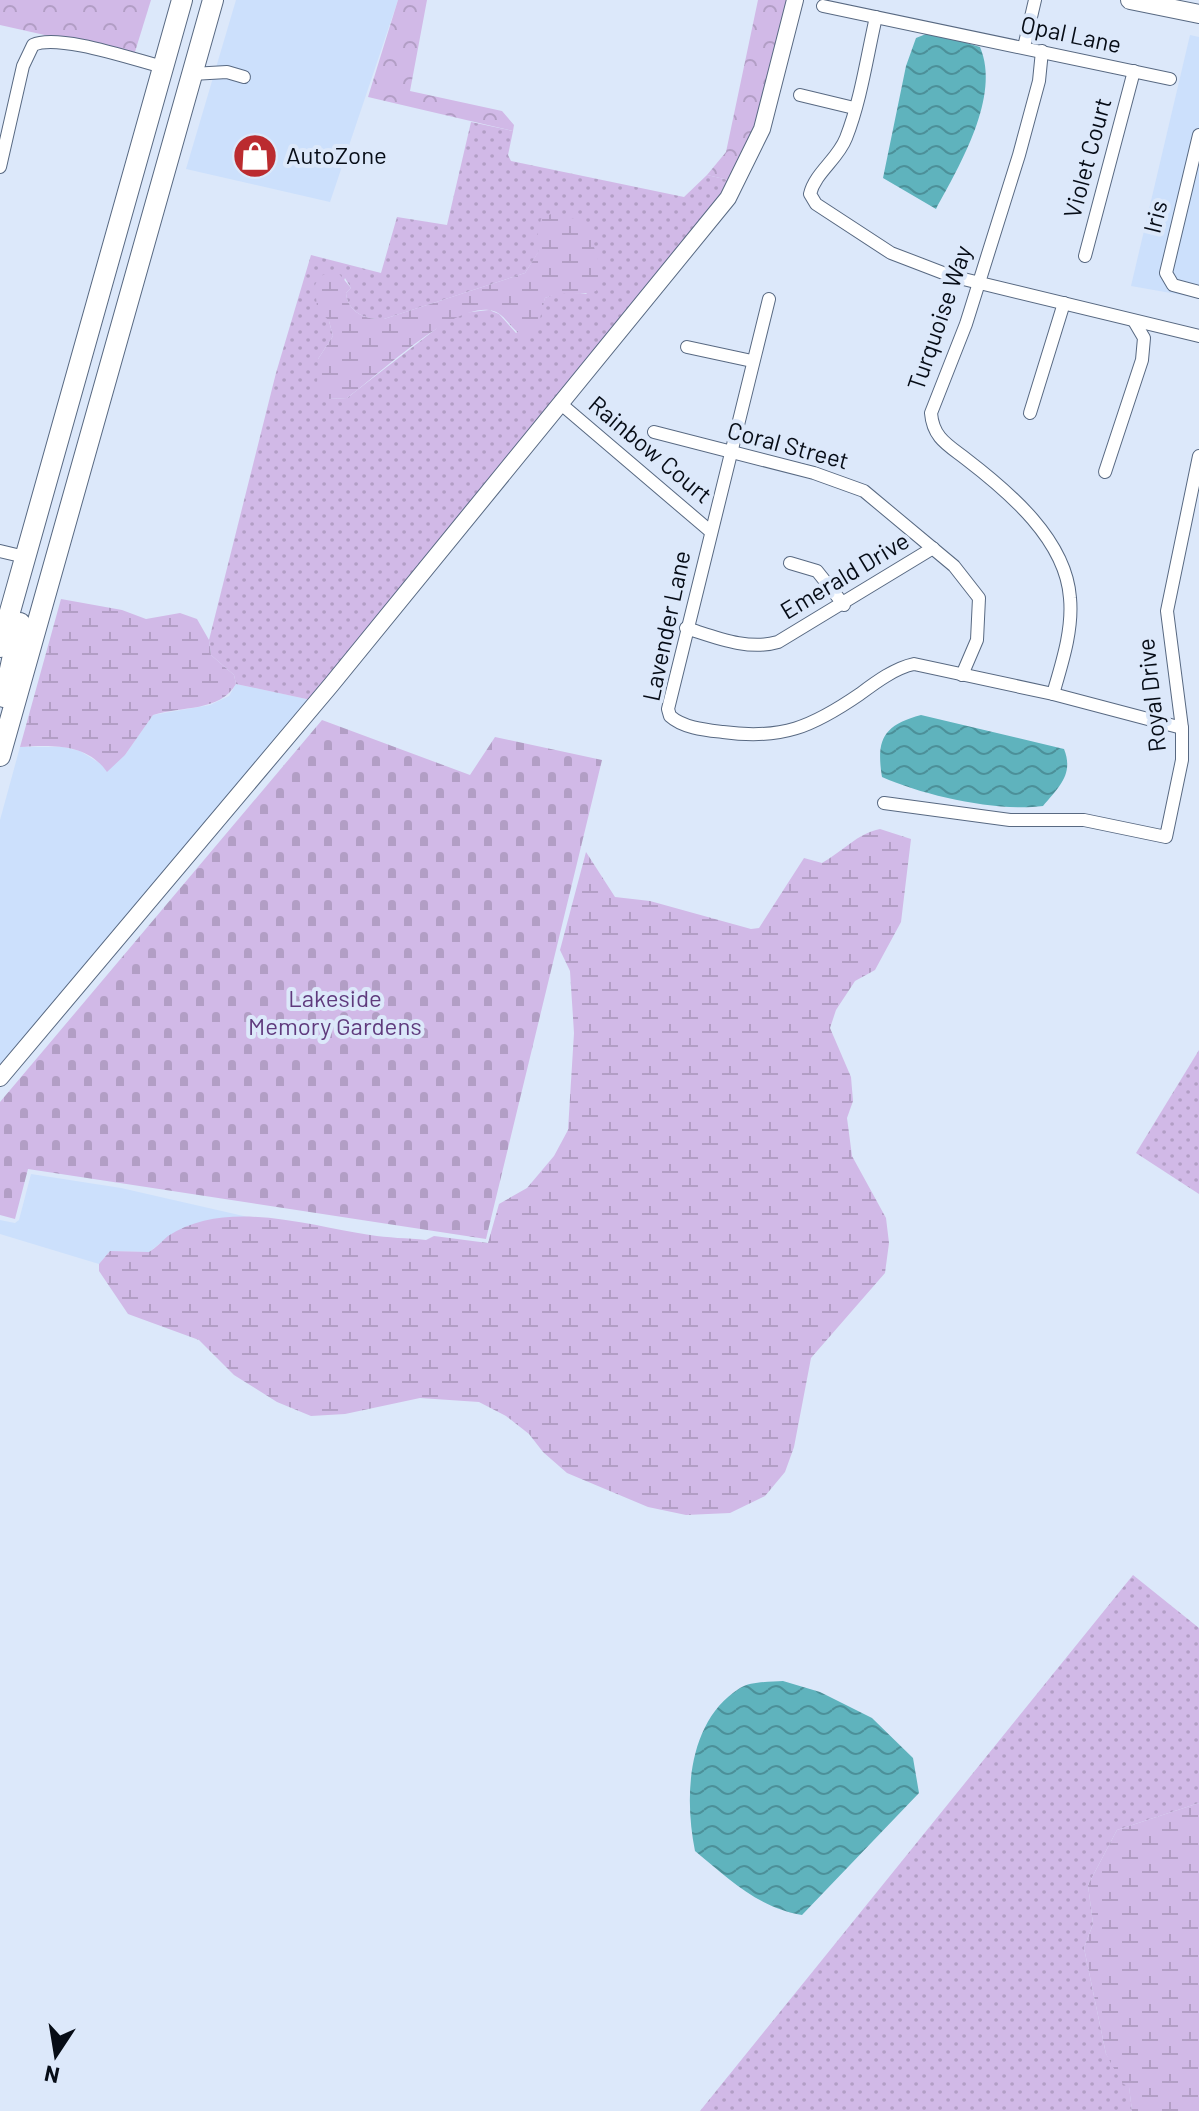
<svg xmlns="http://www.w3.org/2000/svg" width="1199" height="2111" font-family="Barlow,sans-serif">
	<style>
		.built { fill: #cce0fc }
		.grass { fill: url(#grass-dots); fill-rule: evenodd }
		.forest { fill: url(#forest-crowns) }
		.wetland { fill: url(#wetland-marsh) }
		.cemetery { fill: url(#cemetery-stones) }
		.water { fill: url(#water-waves) }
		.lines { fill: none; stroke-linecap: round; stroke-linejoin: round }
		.minor-casing { stroke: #586982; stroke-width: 14 }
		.tertiary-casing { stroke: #586982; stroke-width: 18 }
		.secondary-casing { stroke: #586982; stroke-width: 20 }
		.primary-casing { stroke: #586982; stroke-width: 22 }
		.minor { stroke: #fff; stroke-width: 12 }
		.tertiary { stroke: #fff; stroke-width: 16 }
		.secondary { stroke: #fff; stroke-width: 18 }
		.primary { stroke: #fff; stroke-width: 20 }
		.labels { text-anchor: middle; stroke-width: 8; stroke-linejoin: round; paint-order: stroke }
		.street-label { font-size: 24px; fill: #060c16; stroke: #dce8fa }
		.poi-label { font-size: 24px; fill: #060c16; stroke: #dce8fa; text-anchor: start }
		.park-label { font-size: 24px; fill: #5f3a7d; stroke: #dce8fa }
	</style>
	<defs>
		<pattern id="grass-dots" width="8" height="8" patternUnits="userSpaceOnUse" patternTransform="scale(2)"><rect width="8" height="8" fill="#d1b9e7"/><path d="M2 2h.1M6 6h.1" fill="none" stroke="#b29ec5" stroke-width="1.8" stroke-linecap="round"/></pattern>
		<pattern id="forest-crowns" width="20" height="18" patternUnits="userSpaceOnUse" patternTransform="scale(2)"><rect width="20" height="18" fill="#d1b9e7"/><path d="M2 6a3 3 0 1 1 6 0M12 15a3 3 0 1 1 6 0" fill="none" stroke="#b29ec5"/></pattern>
		<pattern id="wetland-marsh" width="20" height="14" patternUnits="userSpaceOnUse" patternTransform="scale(2)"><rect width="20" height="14" fill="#d1b9e7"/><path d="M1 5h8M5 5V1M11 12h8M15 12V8" fill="none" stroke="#b29ec5"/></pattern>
		<pattern id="cemetery-stones" width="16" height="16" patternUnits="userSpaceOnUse" patternTransform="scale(2)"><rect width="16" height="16" fill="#d1b9e7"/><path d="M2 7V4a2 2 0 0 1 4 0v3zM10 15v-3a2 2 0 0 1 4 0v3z" fill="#b29ec5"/></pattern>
		<pattern id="water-waves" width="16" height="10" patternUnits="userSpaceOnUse" patternTransform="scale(2)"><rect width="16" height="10" fill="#5fb3bd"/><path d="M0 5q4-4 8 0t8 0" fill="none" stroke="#4c9099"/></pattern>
	</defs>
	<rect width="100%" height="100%" fill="#dce8fa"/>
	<g class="built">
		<polygon points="236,0 398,0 330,202 186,169"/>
		<polygon points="1190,35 1199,37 1199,298 1131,286"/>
		<polygon points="236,684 311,700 0,1069 0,820 20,747 63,747 80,751 101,764 125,755 153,715 210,705 229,696"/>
		<polygon points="31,1174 121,1188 248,1217 207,1222 168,1237 149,1252 110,1251 99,1264 0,1234 0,1220 15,1223 19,1220"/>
	</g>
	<g class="grass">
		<path d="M 471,122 L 513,131 L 508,155 L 511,161 L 684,197 L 707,175 L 733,181 L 311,700 L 236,684 L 234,675 L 211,655 L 209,640 L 276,373 L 311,255 L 381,273 L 397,217 L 447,225 ZM 541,248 L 587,294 L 560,292 L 545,298 L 540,314 L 516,333 L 499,314 L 489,310 L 463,313 L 441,325 L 347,398 L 328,399 L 318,359 L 333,336 L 329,321 L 345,278 L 351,288 L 346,293 C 348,313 366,320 384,319 L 525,273 Z"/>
		<polygon points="1199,1050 1199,1194 1136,1153"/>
		<polygon points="1133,1575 1199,1628 1199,1803 1117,1830 1088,1885 1093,1924 1084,1948 1106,2054 1129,2086 1132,2111 700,2111"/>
	</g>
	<g class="forest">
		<polygon points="0,0 151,0 134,55 0,25"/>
		<polygon points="398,0 427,0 410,91 502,111 514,125 513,131 368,97"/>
		<polygon points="758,0 789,0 757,127 733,181 707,175 726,152"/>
	</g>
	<g class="wetland">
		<path d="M 553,213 L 586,222 L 601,269 L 596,291 C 578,297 563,290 545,298 L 537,331 L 529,336 C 511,336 508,312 489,310 C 450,305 379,375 347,398 L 328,399 L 317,386 L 318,359 L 333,336 L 329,321 L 317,308 L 315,285 L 319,277 L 335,269 L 351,288 L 346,293 C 348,313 366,320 384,319 L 525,273 L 540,249 L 536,241 L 541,219 Z"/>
		<path d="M 61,599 L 122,610 L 146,619 L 180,613 L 197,619 L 209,640 L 211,655 L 234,675 L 236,684 C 220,712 181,706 153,715 L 125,755 L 107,772 C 87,743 51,745 20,747 Z"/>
		<path d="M 880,829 L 911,839 L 901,922 L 875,970 L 855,981 L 836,1010 L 830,1028 L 851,1077 L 853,1101 L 847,1118 L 852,1156 L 886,1218 L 889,1243 L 885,1273 L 811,1358 L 794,1447 L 785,1472 L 765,1496 L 730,1513 L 686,1515 L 648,1507 L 567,1473 L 543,1452 L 529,1434 L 506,1416 L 479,1402 L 420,1398 L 345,1414 L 311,1416 L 277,1402 L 234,1375 L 199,1340 L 128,1314 L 99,1271 L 99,1264 L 110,1251 L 149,1252 C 156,1248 162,1241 168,1236 C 227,1198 308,1226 370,1235 C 388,1238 407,1238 426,1240 L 434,1236 L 488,1243 L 499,1204 L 527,1188 L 554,1156 L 568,1130 L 574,1033 L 570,971 L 560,950 L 586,852 L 615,897 L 650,901 L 751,929 L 759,928 L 804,858 L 822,863 C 842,852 858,833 880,829 Z"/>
		<polygon points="1199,1803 1199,2111 1132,2111 1129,2087 1122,2083 1106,2054 1084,1948 1093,1924 1088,1885 1117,1830"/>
	</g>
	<polygon class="cemetery" points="322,720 470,775 495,737 602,760 486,1239 28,1169 15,1219 0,1215 0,1102"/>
	<g class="water">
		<path d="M 931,32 L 980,47 C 1001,96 960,165 936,209 L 883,178 L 906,66 L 916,38 Z"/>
		<path d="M 921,715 L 1064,749 C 1074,774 1059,787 1043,806 C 997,812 925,796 882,777 C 876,740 883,725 921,715 Z"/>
		<path d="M 783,1681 L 820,1692 L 872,1718 L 913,1758 L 919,1793 L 802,1915 C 757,1907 729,1879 695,1851 C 684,1797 687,1721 740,1688 C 751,1681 771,1682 783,1681 Z"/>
	</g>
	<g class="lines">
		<g class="minor-casing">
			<g id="minor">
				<polyline points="823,6 1170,79"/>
				<path d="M 876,17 C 867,56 861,100 846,138 C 838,159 815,173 810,194 L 816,204 L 891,253 L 951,276 L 1199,336"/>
				<polyline points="1024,47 1035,0"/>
				<path d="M 1042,51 L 1039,81 L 1019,155 L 966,324 L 931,413 C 933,438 948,445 966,459 C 1009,492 1066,540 1070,598 C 1073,630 1062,663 1053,694"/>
				<polyline points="192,74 227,72 244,77"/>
				<polyline points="800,95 854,108"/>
				<polyline points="1199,135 1166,273 1173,285 1199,292"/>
				<path d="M 0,167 L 23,66 L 33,45 C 58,33 135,60 163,67"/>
				<polyline points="1085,256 1134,71"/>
				<path d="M 769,299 L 668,709 L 670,716 C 683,728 706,730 723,732 C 782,740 812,727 860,694 C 876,682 895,668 914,664 L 1053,694 L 1182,728"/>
				<polyline points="687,347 752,361"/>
				<polyline points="561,404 710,531"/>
				<polyline points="1030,413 1064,303"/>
				<polyline points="654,432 814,473 864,491 954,566 979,598 977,640 962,675"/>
				<polyline points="1105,472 1142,360 1144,338 1134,321"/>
				<polyline points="0,551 25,557"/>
				<polyline points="790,563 817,571 844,605"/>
				<path d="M 686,628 C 715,637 748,651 778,642 L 933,548"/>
				<polyline points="884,803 1010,820 1084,820 1166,837 1182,760 1182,728 1167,611 1199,456"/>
			</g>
		</g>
		<g class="tertiary-casing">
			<polyline id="tertiary" points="0,1078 331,685 728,198 762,129 795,0"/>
		</g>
		<g class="secondary-casing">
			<polyline id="secondary" points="1130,0 1199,14"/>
		</g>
		<g class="primary-casing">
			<g id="primary">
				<polyline points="0,647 182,0"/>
				<polyline points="4,697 20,623"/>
				<polyline points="0,756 213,0"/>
			</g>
		</g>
		<use href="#minor" class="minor"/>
		<use href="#tertiary" class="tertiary"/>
		<use href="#secondary" class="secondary"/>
		<use href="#primary" class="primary"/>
	</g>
	<defs>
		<g id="shop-disc" transform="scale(2.3)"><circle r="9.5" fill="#bb2b2f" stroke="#dce8fa"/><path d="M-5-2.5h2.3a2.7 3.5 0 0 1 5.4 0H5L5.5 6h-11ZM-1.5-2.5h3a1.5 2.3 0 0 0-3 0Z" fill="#fff"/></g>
	</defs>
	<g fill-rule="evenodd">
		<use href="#shop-disc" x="255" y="156"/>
	</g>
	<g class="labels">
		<g class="street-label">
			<text transform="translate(1071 35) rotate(12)" y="8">Opal Lane</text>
			<text transform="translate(1088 158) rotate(-75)" y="8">Violet Court</text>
			<text transform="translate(1156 217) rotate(-76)" y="8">Iris</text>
			<text transform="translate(940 318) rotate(-71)" y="8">Turquoise Way</text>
			<text transform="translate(788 446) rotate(15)" y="8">Coral Street</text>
			<text transform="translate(650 450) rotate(40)" y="8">Rainbow Court</text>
			<text transform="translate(845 576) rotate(-31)" y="8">Emerald Drive</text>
			<text transform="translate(667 626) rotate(-78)" y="8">Lavender Lane</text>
			<text transform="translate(1152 695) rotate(-96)" y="8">Royal Drive</text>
		</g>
		<g class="poi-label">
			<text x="286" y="164">AutoZone</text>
		</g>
		<g class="park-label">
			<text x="335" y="1007">Lakeside<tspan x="335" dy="28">Memory Gardens</tspan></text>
		</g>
	</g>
	<g transform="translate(56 2055) rotate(192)" stroke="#dce8fa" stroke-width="6" paint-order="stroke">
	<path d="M0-6L14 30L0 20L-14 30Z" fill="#060c16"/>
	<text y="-12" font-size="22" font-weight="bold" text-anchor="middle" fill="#060c16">N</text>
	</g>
</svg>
